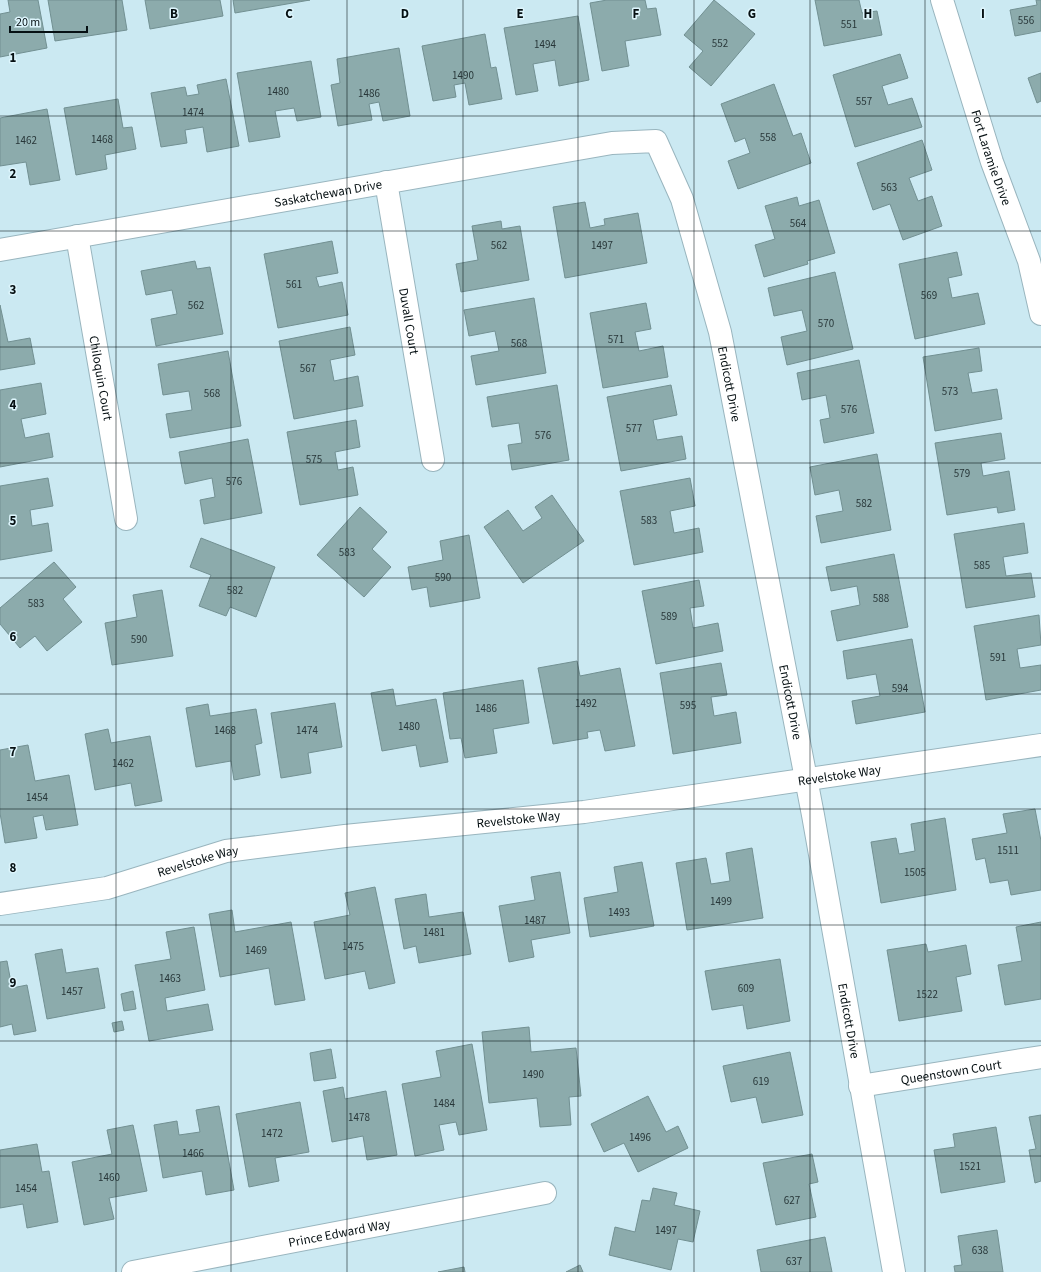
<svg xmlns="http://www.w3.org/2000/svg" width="1041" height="1272" font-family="'Source Sans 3',sans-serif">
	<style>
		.building { fill: #8cabac; stroke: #729092 }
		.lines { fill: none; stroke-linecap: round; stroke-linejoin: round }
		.street-casing { stroke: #99b5be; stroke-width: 24 }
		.street { stroke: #fff; stroke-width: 22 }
		.grid { fill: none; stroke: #061013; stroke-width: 1; stroke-opacity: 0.55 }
		.labels { text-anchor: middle; stroke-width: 3; stroke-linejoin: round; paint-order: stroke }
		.number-label { font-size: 11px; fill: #283739 }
		.street-label { font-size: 13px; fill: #061013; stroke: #ddf5fc }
		.grid-label { font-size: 13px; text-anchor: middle; font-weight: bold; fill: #061013; stroke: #ddf5fc; stroke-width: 3; stroke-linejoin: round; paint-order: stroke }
	</style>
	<rect width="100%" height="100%" fill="#cbe9f2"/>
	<g class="building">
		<polygon points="8,0 38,0 47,48 0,57 0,14 10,12"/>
		<polygon points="48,0 122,0 127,30 55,41"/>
		<polygon points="145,0 220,0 223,16 150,29"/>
		<polygon points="233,0 310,0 235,13"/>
		<polygon points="607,0 645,0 647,9 656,8 661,35 625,41 629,66 602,71 590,3"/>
		<polygon points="714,0 755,34 711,86 689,67 703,51 684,35"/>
		<polygon points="815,0 859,0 862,13 877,11 882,35 824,46"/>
		<polygon points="1036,0 1041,0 1041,31 1015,36 1010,10 1037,5"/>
		<polygon points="578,16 589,80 559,86 555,60 533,64 538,91 516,95 504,28"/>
		<polygon points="485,34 491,68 496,67 502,99 469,105 465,83 454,85 456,97 433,101 422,46"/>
		<polygon points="399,48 410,116 383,121 379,102 369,104 372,120 338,126 331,85 340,83 337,59"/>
		<polygon points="900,54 908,78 882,86 888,105 912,98 922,127 855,147 833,75"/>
		<polygon points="311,61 321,117 297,121 294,108 275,111 280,137 249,142 237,73"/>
		<polygon points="1041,73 1041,101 1037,103 1028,78"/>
		<polygon points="226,79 239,146 207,152 203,127 185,130 187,143 161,147 151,93 185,87 187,96 199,94 197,85"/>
		<polygon points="774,84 793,136 801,133 811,163 738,189 728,161 750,153 745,138 735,142 721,104"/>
		<polygon points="118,99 123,128 132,127 136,149 105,155 107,169 76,175 64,108"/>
		<polygon points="47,109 60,180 30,185 26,162 0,166 0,118"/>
		<polygon points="922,140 932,170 909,178 918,201 932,196 942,226 903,240 890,204 873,210 857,163"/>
		<polygon points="797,197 799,206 819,200 835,253 807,261 808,264 764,277 755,245 775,239 765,206"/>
		<polygon points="585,202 590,228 605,225 604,219 638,213 647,263 565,278 553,207"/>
		<polygon points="501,221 502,229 520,226 529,280 461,292 456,264 478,260 472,226"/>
		<polygon points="332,241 338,273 316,277 319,287 342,282 348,315 278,328 264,254"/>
		<polygon points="957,252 962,275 948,278 952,298 978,293 985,324 915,339 899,264"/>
		<polygon points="195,261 197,269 210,267 223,334 156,346 151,319 177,314 172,290 146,295 141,271"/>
		<polygon points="835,272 853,349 787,365 781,337 807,331 802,310 774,316 768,288"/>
		<polygon points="534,298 546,373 476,385 471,356 499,351 495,331 469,336 464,310"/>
		<polygon points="646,303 651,329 635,332 639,351 663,346 668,377 603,388 590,313"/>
		<polygon points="0,305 8,342 30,338 35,364 0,370"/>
		<polygon points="350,327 355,355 330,360 334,381 358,376 363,406 294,419 279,341"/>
		<polygon points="979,348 982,371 968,373 972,393 997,389 1002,419 935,431 923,357"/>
		<polygon points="228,351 241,426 170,438 166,414 192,410 189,391 163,395 158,364"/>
		<polygon points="859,360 874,433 824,443 820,420 830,418 826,395 802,400 797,373"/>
		<polygon points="41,383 46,414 21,419 25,438 49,433 53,457 0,467 0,390"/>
		<polygon points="557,385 569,460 512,470 508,445 522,443 519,423 492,427 487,397"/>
		<polygon points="671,385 677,415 653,420 657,440 682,436 686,459 621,471 607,397"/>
		<polygon points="356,420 360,447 335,452 338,470 353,467 358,495 300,505 287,432"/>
		<polygon points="1001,433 1005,459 981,463 983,476 1009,471 1015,510 998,513 997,507 947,515 935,443"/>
		<polygon points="248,439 262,513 204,524 200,500 215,497 212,478 185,484 179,452"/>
		<polygon points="877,454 891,530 821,543 816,516 843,511 839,490 815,495 810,467"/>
		<polygon points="48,478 53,506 30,510 32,526 48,523 52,551 0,560 0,486"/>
		<polygon points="690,478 695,506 670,511 674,533 699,528 703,552 634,565 620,491"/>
		<polygon points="552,495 584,541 523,583 484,527 508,510 523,531 542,518 535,507"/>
		<polygon points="360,507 387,532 372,549 391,567 364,597 317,555"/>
		<polygon points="1024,523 1028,553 1003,557 1006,576 1031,573 1035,597 966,608 954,534"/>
		<polygon points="469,535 480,598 430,607 427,587 412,590 408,567 443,560 440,541"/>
		<polygon points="201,538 275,567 256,617 230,607 226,616 199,606 211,575 190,567"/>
		<polygon points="894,554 908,627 837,641 831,611 860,605 857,586 831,591 826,567"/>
		<polygon points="54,562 76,587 63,599 82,622 47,651 35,636 20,648 0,624 0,608"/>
		<polygon points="699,580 704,606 690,608 693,628 718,623 723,651 656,664 642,591"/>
		<polygon points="162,590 173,656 112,665 105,623 137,617 133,595"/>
		<polygon points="1039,615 1041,645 1017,649 1020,668 1041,665 1041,690 986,700 974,626"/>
		<polygon points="912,639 925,712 856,724 852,701 880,696 876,674 847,679 843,651"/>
		<polygon points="577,661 580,676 620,668 635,746 605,751 600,730 587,732 588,738 553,744 538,668"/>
		<polygon points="721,663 727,695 711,697 714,716 736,712 741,743 673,754 660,673"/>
		<polygon points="523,680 529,723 493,729 497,753 465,758 461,738 450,739 443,693"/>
		<polygon points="393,689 396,706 436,699 448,762 420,767 416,745 382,751 371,693"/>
		<polygon points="335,703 342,747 308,753 311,773 281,778 271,713"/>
		<polygon points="208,704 210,716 256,709 262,743 255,745 260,775 234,780 231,761 196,767 186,708"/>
		<polygon points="108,729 111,743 150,736 162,801 135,806 131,783 95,790 85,734"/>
		<polygon points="28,745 35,781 69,775 78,825 46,830 43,815 33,817 37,838 5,843 0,813 0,750"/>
		<polygon points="1035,809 1041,841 1041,890 1011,895 1008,880 990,883 985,858 976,860 972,839 1007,833 1003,814"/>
		<polygon points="945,818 956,890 881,903 871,842 896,838 899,854 915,851 911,824"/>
		<polygon points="752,848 763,918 687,930 676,863 706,858 711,884 730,881 726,853"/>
		<polygon points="642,862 654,926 590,937 584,898 618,892 614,867"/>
		<polygon points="560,872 570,933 531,940 534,957 509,962 499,906 535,900 531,877"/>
		<polygon points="375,887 395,983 369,989 365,971 325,979 314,922 350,915 345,893"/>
		<polygon points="426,894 429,917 463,912 471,954 419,963 416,946 404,949 395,899"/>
		<polygon points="232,910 235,932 291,922 305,1000 275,1005 269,968 220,977 209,914"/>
		<polygon points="1041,922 1041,999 1005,1005 998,965 1022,961 1016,927"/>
		<polygon points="194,927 205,990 165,998 167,1011 208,1004 213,1030 149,1041 135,965 171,959 166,932"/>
		<polygon points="926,944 928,952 966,945 971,974 956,977 962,1011 899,1021 887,950"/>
		<polygon points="62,949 66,973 98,968 105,1008 47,1019 35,954"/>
		<polygon points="780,959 790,1021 747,1029 743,1005 712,1010 705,971"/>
		<polygon points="7,961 12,988 27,985 36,1031 14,1035 12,1024 0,1027 0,962"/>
		<polygon points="133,991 136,1009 124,1011 121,994"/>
		<polygon points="122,1021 124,1030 114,1032 112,1023"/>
		<polygon points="529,1027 531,1052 576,1048 581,1096 569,1097 571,1125 540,1127 537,1098 489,1103 482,1032"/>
		<polygon points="472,1044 487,1130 459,1135 456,1122 439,1125 444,1150 415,1156 402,1084 441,1077 436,1051"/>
		<polygon points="331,1049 336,1078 314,1081 310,1053"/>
		<polygon points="790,1052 803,1115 762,1123 756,1097 731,1102 723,1066"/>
		<polygon points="343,1087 345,1099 386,1091 397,1155 367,1160 363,1136 332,1142 323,1091"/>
		<polygon points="648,1096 666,1132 678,1126 688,1148 638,1172 624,1143 604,1152 591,1124"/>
		<polygon points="300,1102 309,1152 275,1158 279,1181 249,1187 236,1114"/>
		<polygon points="219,1106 234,1190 206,1195 202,1171 163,1178 154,1125 177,1121 179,1135 200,1132 196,1110"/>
		<polygon points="1041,1115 1041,1181 1035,1183 1029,1150 1036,1149 1029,1117"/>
		<polygon points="133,1125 147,1191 109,1198 114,1219 84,1225 72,1162 112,1154 107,1130"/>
		<polygon points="996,1127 1005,1182 941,1193 934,1150 955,1147 953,1134"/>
		<polygon points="37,1144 42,1172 49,1171 58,1222 27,1228 23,1204 0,1208 0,1150"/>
		<polygon points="812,1154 818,1182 809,1184 816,1217 776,1225 763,1163"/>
		<polygon points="653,1188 677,1193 674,1205 700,1211 693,1242 678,1239 671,1270 609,1255 615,1227 635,1232 642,1200 650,1201"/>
		<polygon points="997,1230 1003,1272 955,1272 954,1266 962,1265 958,1236"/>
		<polygon points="825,1237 832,1272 761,1272 757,1250"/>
		<polygon points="580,1265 583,1272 566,1272"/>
		<polygon points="464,1267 465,1272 438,1272"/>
	</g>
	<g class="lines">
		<g class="street-casing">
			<g id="street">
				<path id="s1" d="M 942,0 L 992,162 L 1029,261 L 1041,314"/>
				<path id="s2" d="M 386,182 L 433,460"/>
				<path id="s3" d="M 77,236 L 126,519"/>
				<path id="s4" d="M 0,250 L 612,143 L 656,141 L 682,199 L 720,332 L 813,815 L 894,1272"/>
				<path id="s5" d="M 0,904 L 107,888 L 226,851 L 345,836 L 584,812 L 1041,745"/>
				<path id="s6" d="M 860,1086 L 1041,1057"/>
				<path id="s7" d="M 133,1272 L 545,1193"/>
			</g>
		</g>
		<use href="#street" class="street"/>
	</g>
	<path class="grid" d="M 116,0 L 116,1272M 231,0 L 231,1272M 347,0 L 347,1272M 463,0 L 463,1272M 578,0 L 578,1272M 694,0 L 694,1272M 810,0 L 810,1272M 925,0 L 925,1272M 0,116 L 1041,116M 0,231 L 1041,231M 0,347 L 1041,347M 0,463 L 1041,463M 0,578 L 1041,578M 0,694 L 1041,694M 0,809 L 1041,809M 0,925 L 1041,925M 0,1041 L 1041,1041M 0,1156 L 1041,1156"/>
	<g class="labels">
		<g class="number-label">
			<text x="1026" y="24">556</text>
			<text x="849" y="28">551</text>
			<text x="720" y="47">552</text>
			<text x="545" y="48">1494</text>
			<text x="463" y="79">1490</text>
			<text x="278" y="95">1480</text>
			<text x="369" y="97">1486</text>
			<text x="864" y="105">557</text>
			<text x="193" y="116">1474</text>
			<text x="768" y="141">558</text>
			<text x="102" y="143">1468</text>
			<text x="26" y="144">1462</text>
			<text x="889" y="191">563</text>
			<text x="798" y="227">564</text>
			<text x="499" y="249">562</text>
			<text x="602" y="249">1497</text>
			<text x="294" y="288">561</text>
			<text x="929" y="299">569</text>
			<text x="196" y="309">562</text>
			<text x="826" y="327">570</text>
			<text x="616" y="343">571</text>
			<text x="519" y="347">568</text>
			<text x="308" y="372">567</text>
			<text x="950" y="395">573</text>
			<text x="212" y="397">568</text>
			<text x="849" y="413">576</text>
			<text x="634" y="432">577</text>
			<text x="543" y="439">576</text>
			<text x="314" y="463">575</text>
			<text x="962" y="477">579</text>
			<text x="234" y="485">576</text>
			<text x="864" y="507">582</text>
			<text x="649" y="524">583</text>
			<text x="347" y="556">583</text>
			<text x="982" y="569">585</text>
			<text x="443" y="581">590</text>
			<text x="235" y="594">582</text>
			<text x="881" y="602">588</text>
			<text x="36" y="607">583</text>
			<text x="669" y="620">589</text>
			<text x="139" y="643">590</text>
			<text x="998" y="661">591</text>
			<text x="900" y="692">594</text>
			<text x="586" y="707">1492</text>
			<text x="688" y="709">595</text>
			<text x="486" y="712">1486</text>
			<text x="409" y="730">1480</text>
			<text x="225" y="734">1468</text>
			<text x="307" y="734">1474</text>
			<text x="123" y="767">1462</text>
			<text x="37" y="801">1454</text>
			<text x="1008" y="854">1511</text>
			<text x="915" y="876">1505</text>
			<text x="721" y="905">1499</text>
			<text x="619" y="916">1493</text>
			<text x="535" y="924">1487</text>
			<text x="434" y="936">1481</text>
			<text x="353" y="950">1475</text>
			<text x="256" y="954">1469</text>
			<text x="170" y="982">1463</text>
			<text x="746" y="992">609</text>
			<text x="72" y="995">1457</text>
			<text x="927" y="998">1522</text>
			<text x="533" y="1078">1490</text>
			<text x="761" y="1085">619</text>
			<text x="444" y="1107">1484</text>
			<text x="359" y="1121">1478</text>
			<text x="272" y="1137">1472</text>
			<text x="640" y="1141">1496</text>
			<text x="193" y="1157">1466</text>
			<text x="970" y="1170">1521</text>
			<text x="109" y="1181">1460</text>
			<text x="26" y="1192">1454</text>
			<text x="792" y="1204">627</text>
			<text x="666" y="1234">1497</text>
			<text x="980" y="1254">638</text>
			<text x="794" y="1265">637</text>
		</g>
		<g class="street-label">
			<text dy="5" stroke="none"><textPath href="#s1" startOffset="165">Fort Laramie Drive</textPath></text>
			<text dy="5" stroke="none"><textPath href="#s4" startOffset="333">Saskatchewan Drive</textPath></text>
			<text dy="5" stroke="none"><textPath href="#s2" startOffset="141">Duvall Court</textPath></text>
			<text dy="5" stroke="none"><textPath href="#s3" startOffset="144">Chiloquin Court</textPath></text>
			<text dy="5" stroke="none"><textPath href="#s4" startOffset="920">Endicott Drive</textPath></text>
			<text dy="5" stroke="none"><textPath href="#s4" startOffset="1244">Endicott Drive</textPath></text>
			<text dy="5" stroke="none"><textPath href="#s5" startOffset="851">Revelstoke Way</textPath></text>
			<text dy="5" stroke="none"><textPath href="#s5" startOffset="527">Revelstoke Way</textPath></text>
			<text dy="5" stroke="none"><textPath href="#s5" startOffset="203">Revelstoke Way</textPath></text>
			<text dy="5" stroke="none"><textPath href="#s4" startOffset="1568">Endicott Drive</textPath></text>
			<text dy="5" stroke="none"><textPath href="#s6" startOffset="92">Queenstown Court</textPath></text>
			<text dy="5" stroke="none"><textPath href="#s7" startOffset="210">Prince Edward Way</textPath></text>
		</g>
	</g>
	<g class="grid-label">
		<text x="174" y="18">B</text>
		<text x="289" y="18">C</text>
		<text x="405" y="18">D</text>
		<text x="520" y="18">E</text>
		<text x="636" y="18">F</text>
		<text x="752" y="18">G</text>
		<text x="868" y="18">H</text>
		<text x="983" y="18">I</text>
		<text x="13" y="62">1</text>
		<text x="13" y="178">2</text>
		<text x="13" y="294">3</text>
		<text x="13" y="409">4</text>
		<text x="13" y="525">5</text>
		<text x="13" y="641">6</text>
		<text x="13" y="756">7</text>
		<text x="13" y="872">8</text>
		<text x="13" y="987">9</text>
	</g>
	<path d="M10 26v6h77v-6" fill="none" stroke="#061013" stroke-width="2"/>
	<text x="16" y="26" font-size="12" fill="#061013" stroke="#ddf5fc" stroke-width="3" paint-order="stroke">20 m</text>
</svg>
